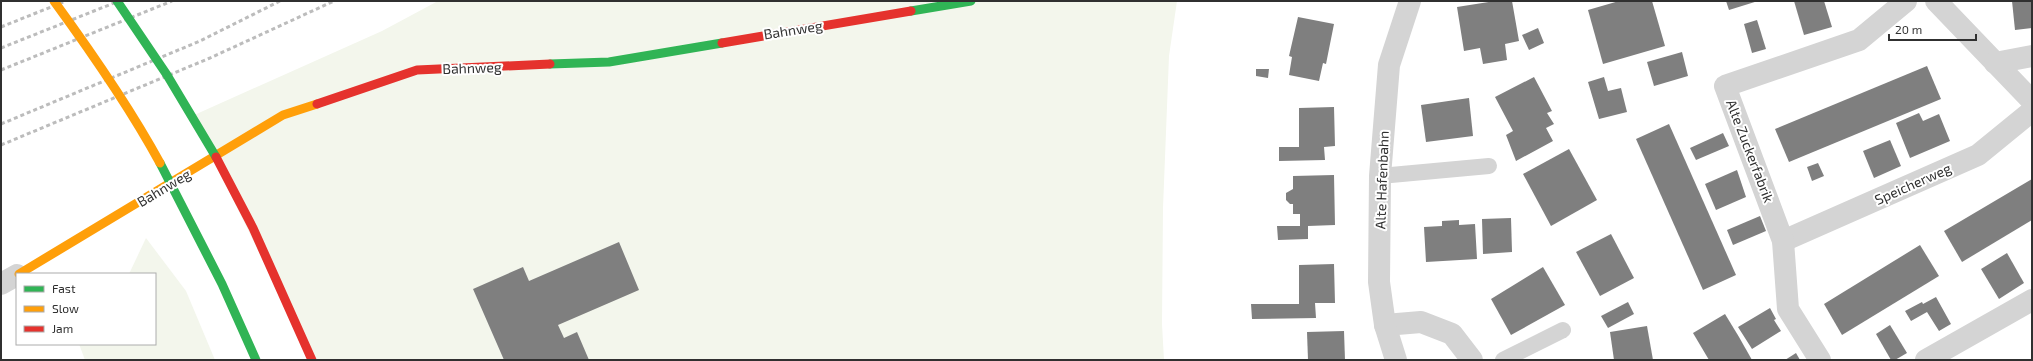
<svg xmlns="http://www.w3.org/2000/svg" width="2033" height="361" font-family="'Exo 2',sans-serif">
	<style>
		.green { fill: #f3f6ec }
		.building { fill: #7f7f7f }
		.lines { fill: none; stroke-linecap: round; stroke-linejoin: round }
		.lane { stroke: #d4d4d4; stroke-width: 16 }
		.street { stroke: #d4d4d4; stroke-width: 22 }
		.fast { stroke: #30b455; stroke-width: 9 }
		.slow { stroke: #ff9f0a; stroke-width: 9 }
		.jam { stroke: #e5322d; stroke-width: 9 }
		.rail { stroke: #bcbcbc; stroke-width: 3; stroke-dasharray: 4 3; stroke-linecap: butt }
		.fast-bridge { stroke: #30b455; stroke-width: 9 }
		.slow-bridge { stroke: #ff9f0a; stroke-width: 9 }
		.jam-bridge { stroke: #e5322d; stroke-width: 9 }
		.labels { text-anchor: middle; stroke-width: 4; stroke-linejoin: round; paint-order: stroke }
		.street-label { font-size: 14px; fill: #303030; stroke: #fff }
	</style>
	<rect width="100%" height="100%" fill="#fff"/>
	<g class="green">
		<polygon points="438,1 1177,1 1169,56 1163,208 1162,324 1164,360 312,360 192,116 382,31"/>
		<polygon points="146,238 186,291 215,360 85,360 79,344 155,344 155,274 129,274"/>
	</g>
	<g class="building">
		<polygon points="1495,1 1512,1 1519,41 1505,44 1507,60 1483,64 1480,48 1464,51 1457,7"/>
		<polygon points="1619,1 1652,1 1665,46 1603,64 1588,10"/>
		<polygon points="1726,1 1758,1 1729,10"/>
		<polygon points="1794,1 1824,1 1832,27 1804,35"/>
		<polygon points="2012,1 2032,1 2032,28 2015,30"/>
		<polygon points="1298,17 1334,24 1326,64 1323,63 1319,81 1289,75 1292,57 1289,56"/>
		<polygon points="1757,20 1766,49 1752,53 1744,24"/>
		<polygon points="1538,28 1544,43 1529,50 1522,35"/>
		<polygon points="1682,52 1688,76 1654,86 1647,62"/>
		<polygon points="1927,66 1941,99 1789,162 1775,129"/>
		<polygon points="1256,69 1269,69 1268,78 1256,76"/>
		<polygon points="1534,77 1552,111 1547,113 1554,124 1546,128 1553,141 1516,161 1506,135 1513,131 1495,97"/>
		<polygon points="1604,77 1608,91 1621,88 1627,112 1599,119 1588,82"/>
		<polygon points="1469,98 1473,136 1426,142 1421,105"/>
		<polygon points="1334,107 1335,146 1324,147 1325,160 1279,161 1279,147 1299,147 1299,108"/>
		<polygon points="1919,113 1923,121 1939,114 1950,141 1910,158 1896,123"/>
		<polygon points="1669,124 1736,275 1703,290 1636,139"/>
		<polygon points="1723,133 1729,146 1696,160 1690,148"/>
		<polygon points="1890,140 1901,166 1874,178 1863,151"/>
		<polygon points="1569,149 1597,200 1551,226 1523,174"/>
		<polygon points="1818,163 1824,176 1812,181 1807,167"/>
		<polygon points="1737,170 1746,197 1716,210 1705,184"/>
		<polygon points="1334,175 1335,225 1308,226 1308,239 1278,240 1277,226 1300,226 1300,214 1293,214 1293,204 1290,204 1286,200 1286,193 1293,189 1293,176"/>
		<polygon points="2032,179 2032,220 1962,262 1944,231"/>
		<polygon points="1760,216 1766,231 1733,245 1727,230"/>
		<polygon points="1511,218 1512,252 1483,254 1482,219"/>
		<polygon points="1459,220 1459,225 1475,224 1477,259 1426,262 1424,227 1442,226 1442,221"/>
		<polygon points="1611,234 1634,278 1600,296 1576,252"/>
		<polygon points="619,242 639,290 558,325 564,338 577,332 589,360 504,360 473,289 523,267 529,281"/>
		<polygon points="1920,245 1939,276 1842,335 1824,304"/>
		<polygon points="2007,253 2024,283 1999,299 1981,269"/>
		<polygon points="1334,264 1335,303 1315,303 1316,318 1252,319 1251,304 1299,304 1299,265"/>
		<polygon points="1543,267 1565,305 1511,335 1491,299"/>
		<polygon points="1936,297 1951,324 1939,331 1927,312 1911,321 1905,311 1922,302 1923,304"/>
		<polygon points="1628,302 1634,314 1608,328 1601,316"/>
		<polygon points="1770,308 1776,319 1774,320 1781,331 1752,349 1738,327"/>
		<polygon points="1725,314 1739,337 1752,360 1709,360 1693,333"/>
		<polygon points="1890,325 1907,353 1895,360 1891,360 1876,334"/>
		<polygon points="1647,326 1653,360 1614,360 1610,332"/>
		<polygon points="1344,331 1345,360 1308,360 1307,332"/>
		<polygon points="1796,353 1800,360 1785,360"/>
	</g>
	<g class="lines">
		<g class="lane">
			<polyline points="1380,176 1489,166"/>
			<polyline points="1503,360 1563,330"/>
		</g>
		<g class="street">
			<polyline points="1936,1 2032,101"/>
			<polyline points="1995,63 2032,56"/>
			<polyline points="1783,241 1978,155 2032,111"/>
			<polyline points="1,284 17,275"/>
			<polyline points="1385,325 1421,322 1452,334 1472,360"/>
			<polyline points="1396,360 1385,325 1379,282 1380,176 1389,65 1410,1"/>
			<polyline points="1820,360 1788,309 1783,241 1725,86 1859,40 1906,1"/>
			<polyline points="1926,360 2032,300"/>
		</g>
		<g class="fast">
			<polyline points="911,11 971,1"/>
			<polyline points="550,64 609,62 722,43"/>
		</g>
		<polyline class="slow" points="19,274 283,115 317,104"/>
		<g class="jam">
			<polyline points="722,43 911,11"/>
			<polyline points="317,104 417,70 550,64"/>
		</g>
		<g class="rail">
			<polyline points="1,27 66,1"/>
			<polyline points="1,48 119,1"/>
			<polyline points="1,70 172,1"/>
			<polyline points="1,124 200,41 280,1"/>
			<polyline points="1,145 210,58 334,1"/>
		</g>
		<g class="fast-bridge">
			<polyline points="117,1 167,75 216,157"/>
			<polyline points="160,163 222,284 256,360"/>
		</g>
		<path class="slow-bridge" d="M 54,1 C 92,53 129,106 160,163"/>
		<polyline class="jam-bridge" points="216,157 253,228 312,360"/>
	</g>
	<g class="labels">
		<g class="street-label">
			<text transform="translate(793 30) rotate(-9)" y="5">Bahnweg</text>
			<text transform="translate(472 68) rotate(-2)" y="5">Bahnweg</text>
			<text transform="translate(1750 151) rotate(69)" y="5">Alte Zuckerfabrik</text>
			<text transform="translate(1382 180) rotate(-88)" y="5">Alte Hafenbahn</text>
			<text transform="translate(1913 184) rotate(-24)" y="5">Speicherweg</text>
			<text transform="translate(164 188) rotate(-31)" y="5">Bahnweg</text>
		</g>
	</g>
	<rect width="2033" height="361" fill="none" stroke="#303030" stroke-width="4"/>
	<rect x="16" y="273" width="140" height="72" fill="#ffffff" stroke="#acacac"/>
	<rect x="24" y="286" width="20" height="6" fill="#30b455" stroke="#acacac"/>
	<text x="52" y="293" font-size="12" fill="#303030">Fast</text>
	<rect x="24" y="306" width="20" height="6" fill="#ff9f0a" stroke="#acacac"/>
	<text x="52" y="313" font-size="12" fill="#303030">Slow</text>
	<rect x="24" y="326" width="20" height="6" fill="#e5322d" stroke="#acacac"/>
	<text x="52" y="333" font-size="12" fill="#303030">Jam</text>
	<path d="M1889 34v6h87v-6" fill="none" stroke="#303030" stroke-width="2"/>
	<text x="1895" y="34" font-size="12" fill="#303030" stroke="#ffffff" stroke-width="3" paint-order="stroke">20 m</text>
</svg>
